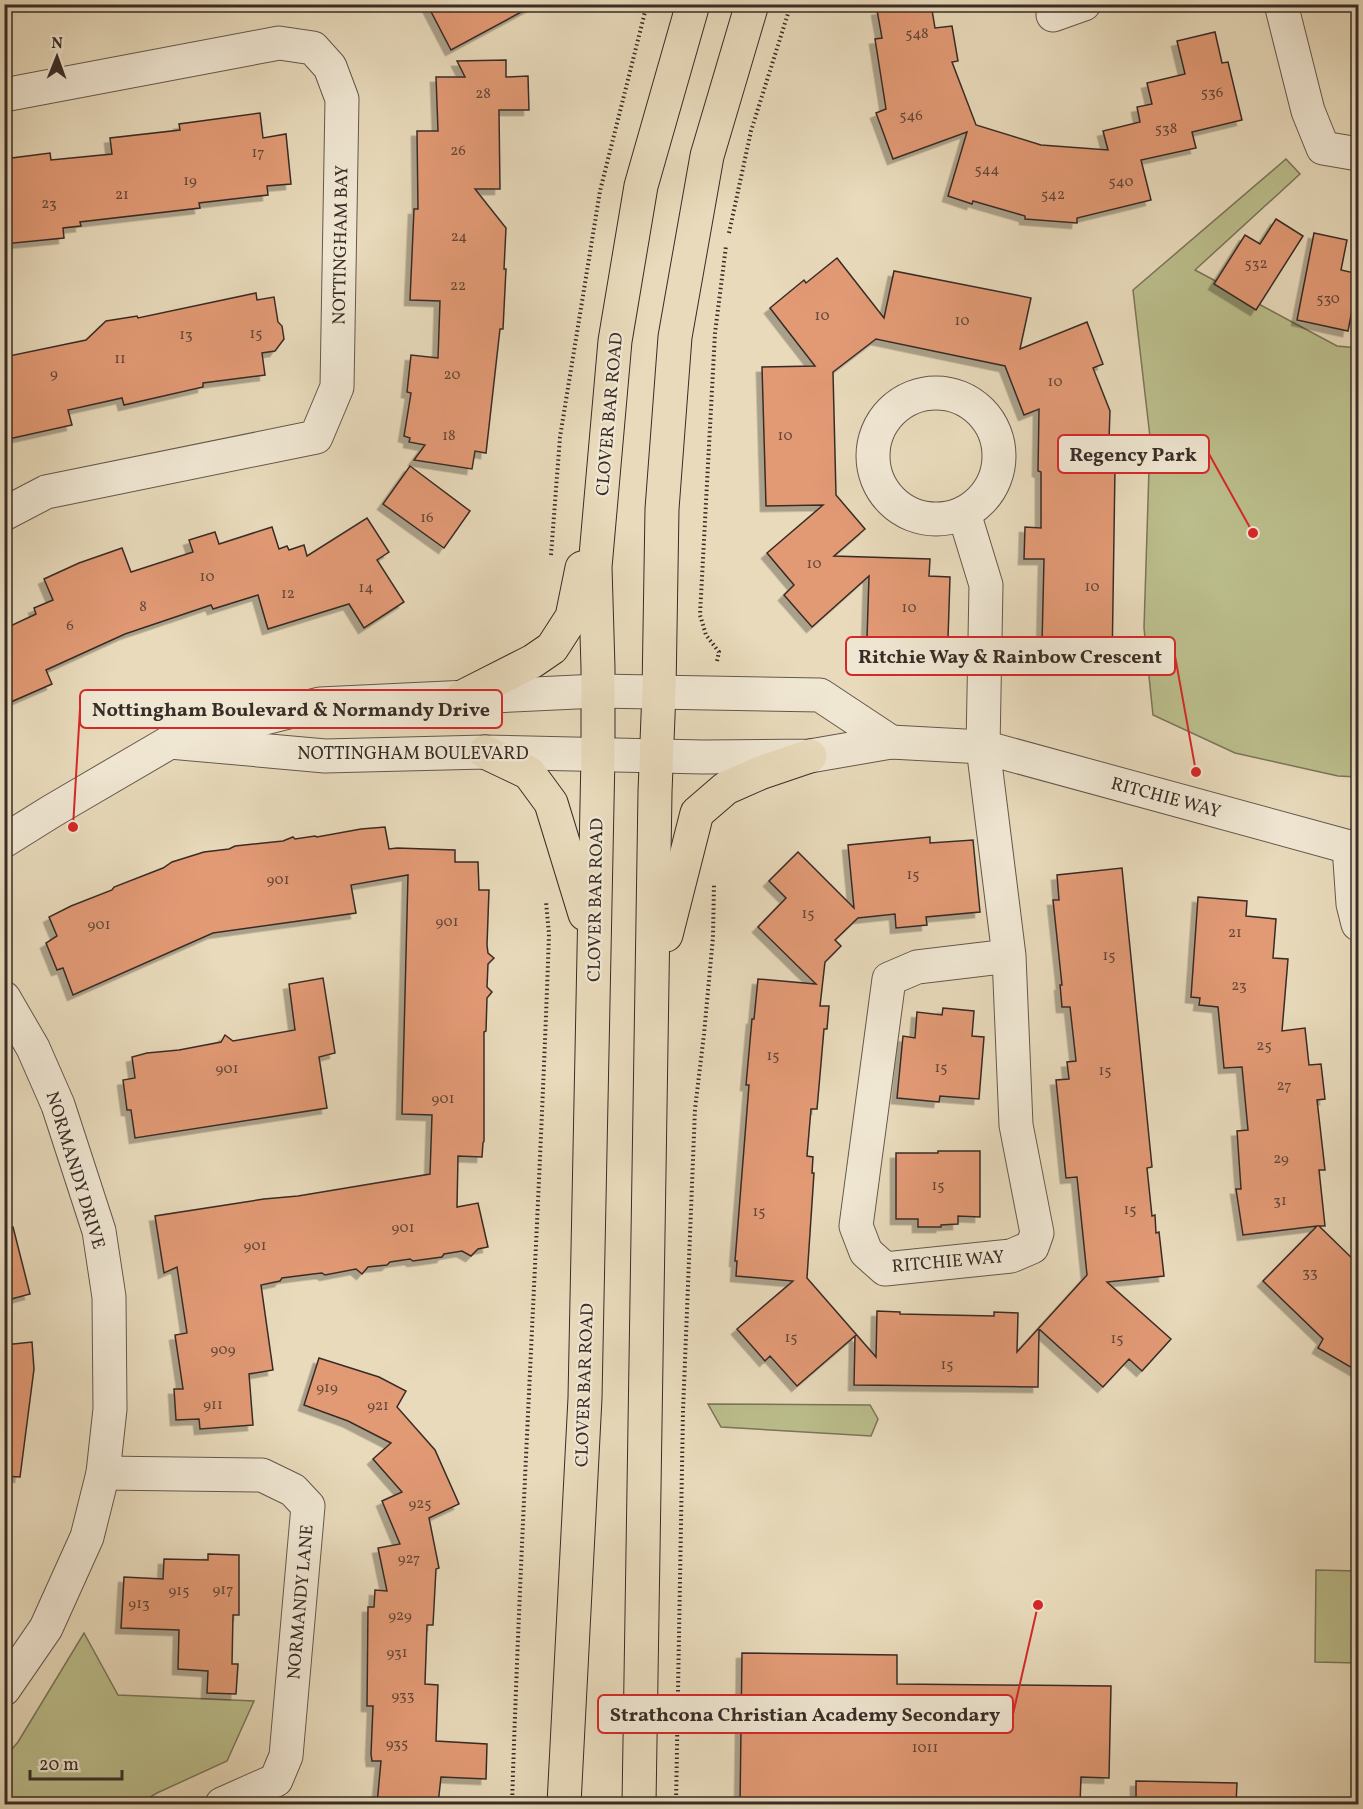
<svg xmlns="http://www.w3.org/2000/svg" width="1363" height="1809" font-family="Vollkorn,serif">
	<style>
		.green { fill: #bbbe8c; stroke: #7a755a; stroke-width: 1.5 }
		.building { fill: #e29a75; stroke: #382c27; stroke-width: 1.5; filter: url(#shadow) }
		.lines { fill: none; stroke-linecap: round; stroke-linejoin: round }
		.minor-casing { stroke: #64584c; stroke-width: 35 }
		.major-casing { stroke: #382c27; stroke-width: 35 }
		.path { stroke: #382c27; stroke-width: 4; stroke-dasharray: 1.5 3; stroke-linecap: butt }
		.minor { stroke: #f0e7d3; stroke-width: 33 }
		.major { stroke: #e8dabb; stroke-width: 33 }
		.labels { text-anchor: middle; stroke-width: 4.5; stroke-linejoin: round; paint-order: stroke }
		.number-label { font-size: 15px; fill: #62483a }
		.street-label { font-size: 18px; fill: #382c27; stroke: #f0e7d3 }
		.leader { fill: none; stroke: #d62828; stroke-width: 2 }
		.callout-dot { fill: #d62828; stroke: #f0e7d3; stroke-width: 2 }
		.callout { fill: #f0e7d3; stroke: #d62828; stroke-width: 2 }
		.callout-label { font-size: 20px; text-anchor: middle; font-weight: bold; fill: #382c27 }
	</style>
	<defs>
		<filter id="shadow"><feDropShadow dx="-5.5" dy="5.5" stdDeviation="0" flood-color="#0004"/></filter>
	</defs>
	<rect width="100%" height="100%" fill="#e8dabb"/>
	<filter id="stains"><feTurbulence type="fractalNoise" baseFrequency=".00333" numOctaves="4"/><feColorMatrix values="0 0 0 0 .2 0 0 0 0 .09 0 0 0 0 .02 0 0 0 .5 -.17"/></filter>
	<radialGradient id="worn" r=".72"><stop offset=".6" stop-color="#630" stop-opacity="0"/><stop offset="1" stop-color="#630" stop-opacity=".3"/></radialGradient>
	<g class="green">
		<polygon points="1286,159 1300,174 1195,270 1337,346 1358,348 1358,777 1338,776 1235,753 1153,715 1144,628 1150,437 1133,290"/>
		<polygon points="708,1404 870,1405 878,1419 871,1436 721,1427"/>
		<polygon points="1316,1570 1358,1571 1358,1663 1315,1662"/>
		<polygon points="84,1633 118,1695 254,1701 227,1761 157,1793 138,1804 5,1804 5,1757 18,1742"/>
	</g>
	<g class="building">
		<polygon points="427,4 536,4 451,50"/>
		<polygon points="911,4 931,4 935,28 952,26 958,61 952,62 976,125 1041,145 1108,150 1103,131 1140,122 1137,107 1152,104 1147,83 1185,74 1177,41 1215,32 1222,63 1228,62 1242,120 1192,132 1196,148 1141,160 1151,200 1077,218 1077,223 1025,219 1025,216 973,201 972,204 948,196 967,132 893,159 876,113 886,109 875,39 882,38 877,10"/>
		<polygon points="506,60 506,77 528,76 529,110 499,110 500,189 475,189 506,228 504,269 506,269 503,329 500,329 486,453 475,451 472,469 414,460 425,445 409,442 410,438 404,436 411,393 407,392 411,355 438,358 440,301 410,300 414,209 418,209 417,131 438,131 436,77 465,77 457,61"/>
		<polygon points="260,113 263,138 286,134 291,184 267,186 268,195 199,203 200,208 80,222 81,226 63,228 64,238 4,244 4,159 50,153 51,160 112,154 110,138 180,130 179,124"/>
		<polygon points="1276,219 1303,236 1256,310 1214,284 1245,235 1260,244"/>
		<polygon points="1314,233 1347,240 1341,270 1359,274 1348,331 1297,320"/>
		<polygon points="837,258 884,318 894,271 1031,298 1020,349 1087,322 1103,364 1093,368 1110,411 1108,468 1115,468 1112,667 1049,665 1049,644 1042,644 1044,559 1024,559 1025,527 1041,528 1041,472 1038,471 1039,409 1024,415 1005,366 876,339 833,372 836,495 865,529 834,556 930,559 929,576 950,577 948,639 925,639 925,641 867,638 869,576 812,627 784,595 794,585 767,553 823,505 766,506 762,367 815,366 770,308 804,280 806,283"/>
		<polygon points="256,293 257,300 274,297 278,322 282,326 284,339 275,351 262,353 265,375 203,383 203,387 124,405 122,398 68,410 72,425 4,440 4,357 86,340 106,321 137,316 138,318"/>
		<polygon points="410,466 470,511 444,548 383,504"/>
		<polygon points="367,518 389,552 377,560 404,602 364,628 349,604 268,629 258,595 213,609 211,605 125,634 46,670 52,684 4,705 4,635 8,627 36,614 34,608 53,600 44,579 79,563 122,548 131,572 193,552 189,540 215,532 219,544 272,527 279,549 287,546 289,550 304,545 307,556"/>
		<polygon points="385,827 389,849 397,848 455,850 455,862 478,862 479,890 489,890 487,945 488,953 494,958 488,964 487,987 492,992 487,998 486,1031 484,1032 484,1141 483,1143 482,1157 458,1156 457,1207 478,1203 488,1247 478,1249 471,1256 462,1251 444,1254 442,1257 413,1261 410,1259 390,1262 387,1265 368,1267 362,1274 356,1269 325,1275 322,1273 313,1274 282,1278 280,1281 261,1285 273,1370 249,1374 253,1425 200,1429 199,1419 176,1420 174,1389 183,1389 175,1335 187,1333 177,1267 164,1273 155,1216 264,1199 298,1196 430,1174 432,1115 402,1114 408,875 351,885 356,913 213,933 73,995 63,968 57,970 46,943 57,936 49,917 71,906 112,890 114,887 163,868 172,862 204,852 229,849 235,846 283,841 293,837 295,839 315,836 317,837 361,829"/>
		<polygon points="930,837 930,843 973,840 980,912 926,917 927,925 896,928 895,914 858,918 835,940 841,946 825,962 820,1006 829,1006 827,1029 824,1029 817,1109 811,1109 807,1156 813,1157 812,1173 814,1173 807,1278 876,1357 877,1311 900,1312 900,1314 994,1316 994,1312 1018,1313 1017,1352 1087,1275 1077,1177 1066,1178 1056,1080 1069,1079 1067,1062 1076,1061 1070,1007 1062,1007 1060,985 1062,985 1053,900 1059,900 1057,875 1122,868 1152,1167 1147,1168 1152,1216 1155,1215 1156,1233 1159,1232 1164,1276 1107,1282 1171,1339 1142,1371 1129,1359 1103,1387 1039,1329 1038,1387 854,1385 855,1336 797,1386 770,1356 765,1361 737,1329 793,1281 736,1276 737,1261 735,1261 749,1085 746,1085 752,1019 754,1019 758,979 816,984 758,927 786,898 769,881 798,852 854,908 848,845"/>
		<polygon points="1198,897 1247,901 1246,916 1276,919 1273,958 1288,959 1282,1031 1305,1028 1309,1065 1321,1064 1325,1099 1317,1100 1325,1170 1319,1170 1325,1226 1319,1226 1359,1265 1359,1372 1318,1348 1323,1339 1263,1281 1317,1226 1243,1235 1236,1189 1241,1189 1237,1131 1248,1130 1242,1067 1224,1068 1218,1007 1199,1005 1200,998 1191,997"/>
		<polygon points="323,978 335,1053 319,1057 327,1108 135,1138 131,1110 127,1110 123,1080 135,1078 132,1057 147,1053 179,1050 221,1042 225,1035 233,1041 295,1030 289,984"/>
		<polygon points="943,1008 974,1011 972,1036 984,1037 979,1099 940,1096 939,1102 897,1098 903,1036 915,1038 917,1012 942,1015"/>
		<polygon points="938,1151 980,1151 980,1217 958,1216 958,1224 941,1225 941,1227 918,1227 918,1219 896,1219 896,1153 938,1153"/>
		<polygon points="13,1227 30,1294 4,1301 4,1228"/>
		<polygon points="32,1342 34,1369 20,1477 4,1476 4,1345"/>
		<polygon points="319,1358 379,1377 406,1391 397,1407 435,1450 459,1504 429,1518 439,1568 436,1569 433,1625 427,1625 425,1684 438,1685 436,1741 487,1744 486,1779 441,1777 438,1804 377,1804 381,1761 372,1761 371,1754 373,1706 367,1706 368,1607 374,1607 375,1590 387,1591 378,1548 400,1544 382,1501 402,1492 373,1459 391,1443 348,1421 304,1405"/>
		<polygon points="208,1554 239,1555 239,1615 233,1615 232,1664 238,1664 236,1694 207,1693 208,1671 178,1669 179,1630 121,1628 124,1577 163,1579 164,1559 208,1560"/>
		<polygon points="742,1653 897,1655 897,1684 1111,1686 1109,1778 1081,1777 1080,1804 740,1804"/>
		<polygon points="1136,1781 1237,1783 1236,1804 1136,1804"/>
	</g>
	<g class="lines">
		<g class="minor-casing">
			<g id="minor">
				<polyline points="1281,4 1308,111 1323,148 1358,154"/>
				<polyline points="1053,15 1084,4"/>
				<polyline points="4,95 279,43 313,48 330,67 342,99 337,387 316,437 46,492 4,514"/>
				<circle cx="936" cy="456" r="63"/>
				<polyline points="964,513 986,585 983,747 1009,956 1016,1125 1037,1233 1032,1247 1011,1256 885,1269 866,1252 856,1226 889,979 917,967 1009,956"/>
				<polyline points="170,742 325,756 485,752 703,757 810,756 891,742 983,747 1349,847 1358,846"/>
				<polyline points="4,841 52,811 170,742 320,704 598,691 820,695 891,742"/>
				<polyline points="1349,847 1353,904 1358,924"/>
				<polyline points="4,998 33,1048 58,1105 99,1231 109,1297 110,1409 103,1473 87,1537 46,1628 4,1689"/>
				<polyline points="103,1473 262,1475 293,1490 308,1506 286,1756 276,1780 222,1804"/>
			</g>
		</g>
		<g class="major-casing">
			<g id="major">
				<polyline points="462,697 533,661 552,648 572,617 582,568"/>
				<polyline points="485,752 529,773 551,803 585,914"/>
				<polyline points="666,935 697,813 726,788 760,773 810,756"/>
				<polyline points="564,1804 585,1398 598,755 598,668 595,567 615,341 641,186 693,4"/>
				<polyline points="639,1804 655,792 659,691 662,509 675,337 707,156 752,4"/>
			</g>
		</g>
		<g class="path">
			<polyline points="729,233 751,131 791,4"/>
			<polyline points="551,555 560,437 600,191 647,4"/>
			<polyline points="717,661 719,652 706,635 700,615 715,333 726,246"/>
			<path d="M 512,1804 C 521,1514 539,1224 549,934 L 546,902"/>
			<polyline points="676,1804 683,1411 695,1109 704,1034 713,937 714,883"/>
		</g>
		<use href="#minor" class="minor"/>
		<use href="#major" class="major"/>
	</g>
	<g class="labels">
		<g class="number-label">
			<text x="917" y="38">548</text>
			<text x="1212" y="97">536</text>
			<text x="483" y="98">28</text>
			<text x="911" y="120">546</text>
			<text x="1166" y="133">538</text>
			<text x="458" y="155">26</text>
			<text x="258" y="157">17</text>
			<text x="987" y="174">544</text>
			<text x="190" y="185">19</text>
			<text x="1121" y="186">540</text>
			<text x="122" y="199">21</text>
			<text x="1053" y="199">542</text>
			<text x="49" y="208">23</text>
			<text x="459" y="241">24</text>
			<text x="1256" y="268">532</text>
			<text x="458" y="290">22</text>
			<text x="1328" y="303">530</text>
			<text x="822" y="320">10</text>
			<text x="962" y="325">10</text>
			<text x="256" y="338">15</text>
			<text x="186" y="339">13</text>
			<text x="120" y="363">11</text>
			<text x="54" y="378">9</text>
			<text x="452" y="379">20</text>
			<text x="1055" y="386">10</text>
			<text x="449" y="440">18</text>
			<text x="785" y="440">10</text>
			<text x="427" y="522">16</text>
			<text x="814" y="568">10</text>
			<text x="207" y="581">10</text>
			<text x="1092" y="591">10</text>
			<text x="366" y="592">14</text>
			<text x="288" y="598">12</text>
			<text x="143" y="611">8</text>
			<text x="909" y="612">10</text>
			<text x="70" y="630">6</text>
			<text x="913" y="879">15</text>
			<text x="278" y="884">901</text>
			<text x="808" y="918">15</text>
			<text x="447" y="926">901</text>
			<text x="99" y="929">901</text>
			<text x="1235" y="937">21</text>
			<text x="1109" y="960">15</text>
			<text x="1239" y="990">23</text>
			<text x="1264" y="1050">25</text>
			<text x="773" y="1060">15</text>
			<text x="941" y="1072">15</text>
			<text x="227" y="1073">901</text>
			<text x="1105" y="1075">15</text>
			<text x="1284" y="1090">27</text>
			<text x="443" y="1103">901</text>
			<text x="1281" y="1163">29</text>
			<text x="938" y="1190">15</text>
			<text x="1280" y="1205">31</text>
			<text x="1130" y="1214">15</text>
			<text x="759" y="1216">15</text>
			<text x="403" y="1232">901</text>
			<text x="255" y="1250">901</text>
			<text x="1310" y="1277">33</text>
			<text x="791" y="1342">15</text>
			<text x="1117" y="1343">15</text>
			<text x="223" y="1354">909</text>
			<text x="947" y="1369">15</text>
			<text x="327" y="1392">919</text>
			<text x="213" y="1409">911</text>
			<text x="378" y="1410">921</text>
			<text x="420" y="1508">925</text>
			<text x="409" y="1563">927</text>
			<text x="223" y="1594">917</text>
			<text x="179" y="1595">915</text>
			<text x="139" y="1608">913</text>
			<text x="400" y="1620">929</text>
			<text x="397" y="1657">931</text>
			<text x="403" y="1700">933</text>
			<text x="397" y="1748">935</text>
			<text x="925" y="1752">1011</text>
		</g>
		<g class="street-label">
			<text transform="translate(340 245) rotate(-89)" y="6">NOTTINGHAM BAY</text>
			<text transform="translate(609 414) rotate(-85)" y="6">CLOVER BAR ROAD</text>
			<text x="413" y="759">NOTTINGHAM BOULEVARD</text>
			<text transform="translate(1166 797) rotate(15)" y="6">RITCHIE WAY</text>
			<text transform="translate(595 900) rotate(-89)" y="6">CLOVER BAR ROAD</text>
			<text transform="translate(76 1170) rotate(73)" y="6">NORMANDY DRIVE</text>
			<text transform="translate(948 1261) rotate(-5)" y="6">RITCHIE WAY</text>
			<text transform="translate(584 1385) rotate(-88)" y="6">CLOVER BAR ROAD</text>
			<text transform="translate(300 1602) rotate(-85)" y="6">NORMANDY LANE</text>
		</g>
	</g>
	<path class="leader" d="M1253 533L1209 454M1196 772L1175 656M73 827L80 709M1038 1605L1013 1714"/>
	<g class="callout-dot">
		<circle cx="1253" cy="533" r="6"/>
		<circle cx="1196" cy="772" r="6"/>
		<circle cx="73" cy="827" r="6"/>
		<circle cx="1038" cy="1605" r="6"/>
	</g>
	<g class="callout">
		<rect x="1058" y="435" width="151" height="38" rx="6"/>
		<rect x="846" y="637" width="329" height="38" rx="6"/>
		<rect x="80" y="690" width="422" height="38" rx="6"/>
		<rect x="598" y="1695" width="415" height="38" rx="6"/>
	</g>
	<g class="callout-label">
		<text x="1133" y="461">Regency Park</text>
		<text x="1010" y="663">Ritchie Way &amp; Rainbow Crescent</text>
		<text x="291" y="716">Nottingham Boulevard &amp; Normandy Drive</text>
		<text x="805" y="1721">Strathcona Christian Academy Secondary</text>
	</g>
	<rect width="1363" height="1809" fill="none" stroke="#e8dabb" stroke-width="24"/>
	<rect x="6" y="6" width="1351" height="1797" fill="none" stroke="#382c27" stroke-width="3"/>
	<rect x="12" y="12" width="1339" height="1785" fill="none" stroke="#382c27" stroke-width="1.5"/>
	<g transform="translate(57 57) rotate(1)" stroke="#f0e7d3" stroke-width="4.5" paint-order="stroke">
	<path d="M0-4.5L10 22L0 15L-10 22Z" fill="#382c27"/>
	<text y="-9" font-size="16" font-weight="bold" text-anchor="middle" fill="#382c27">N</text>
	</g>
	<path d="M30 1770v9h92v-9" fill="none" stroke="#382c27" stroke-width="3"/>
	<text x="39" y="1770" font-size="18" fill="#382c27" stroke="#f0e7d3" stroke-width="4.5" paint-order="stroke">20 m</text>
	<rect width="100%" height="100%" filter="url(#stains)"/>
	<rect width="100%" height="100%" fill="url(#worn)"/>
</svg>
